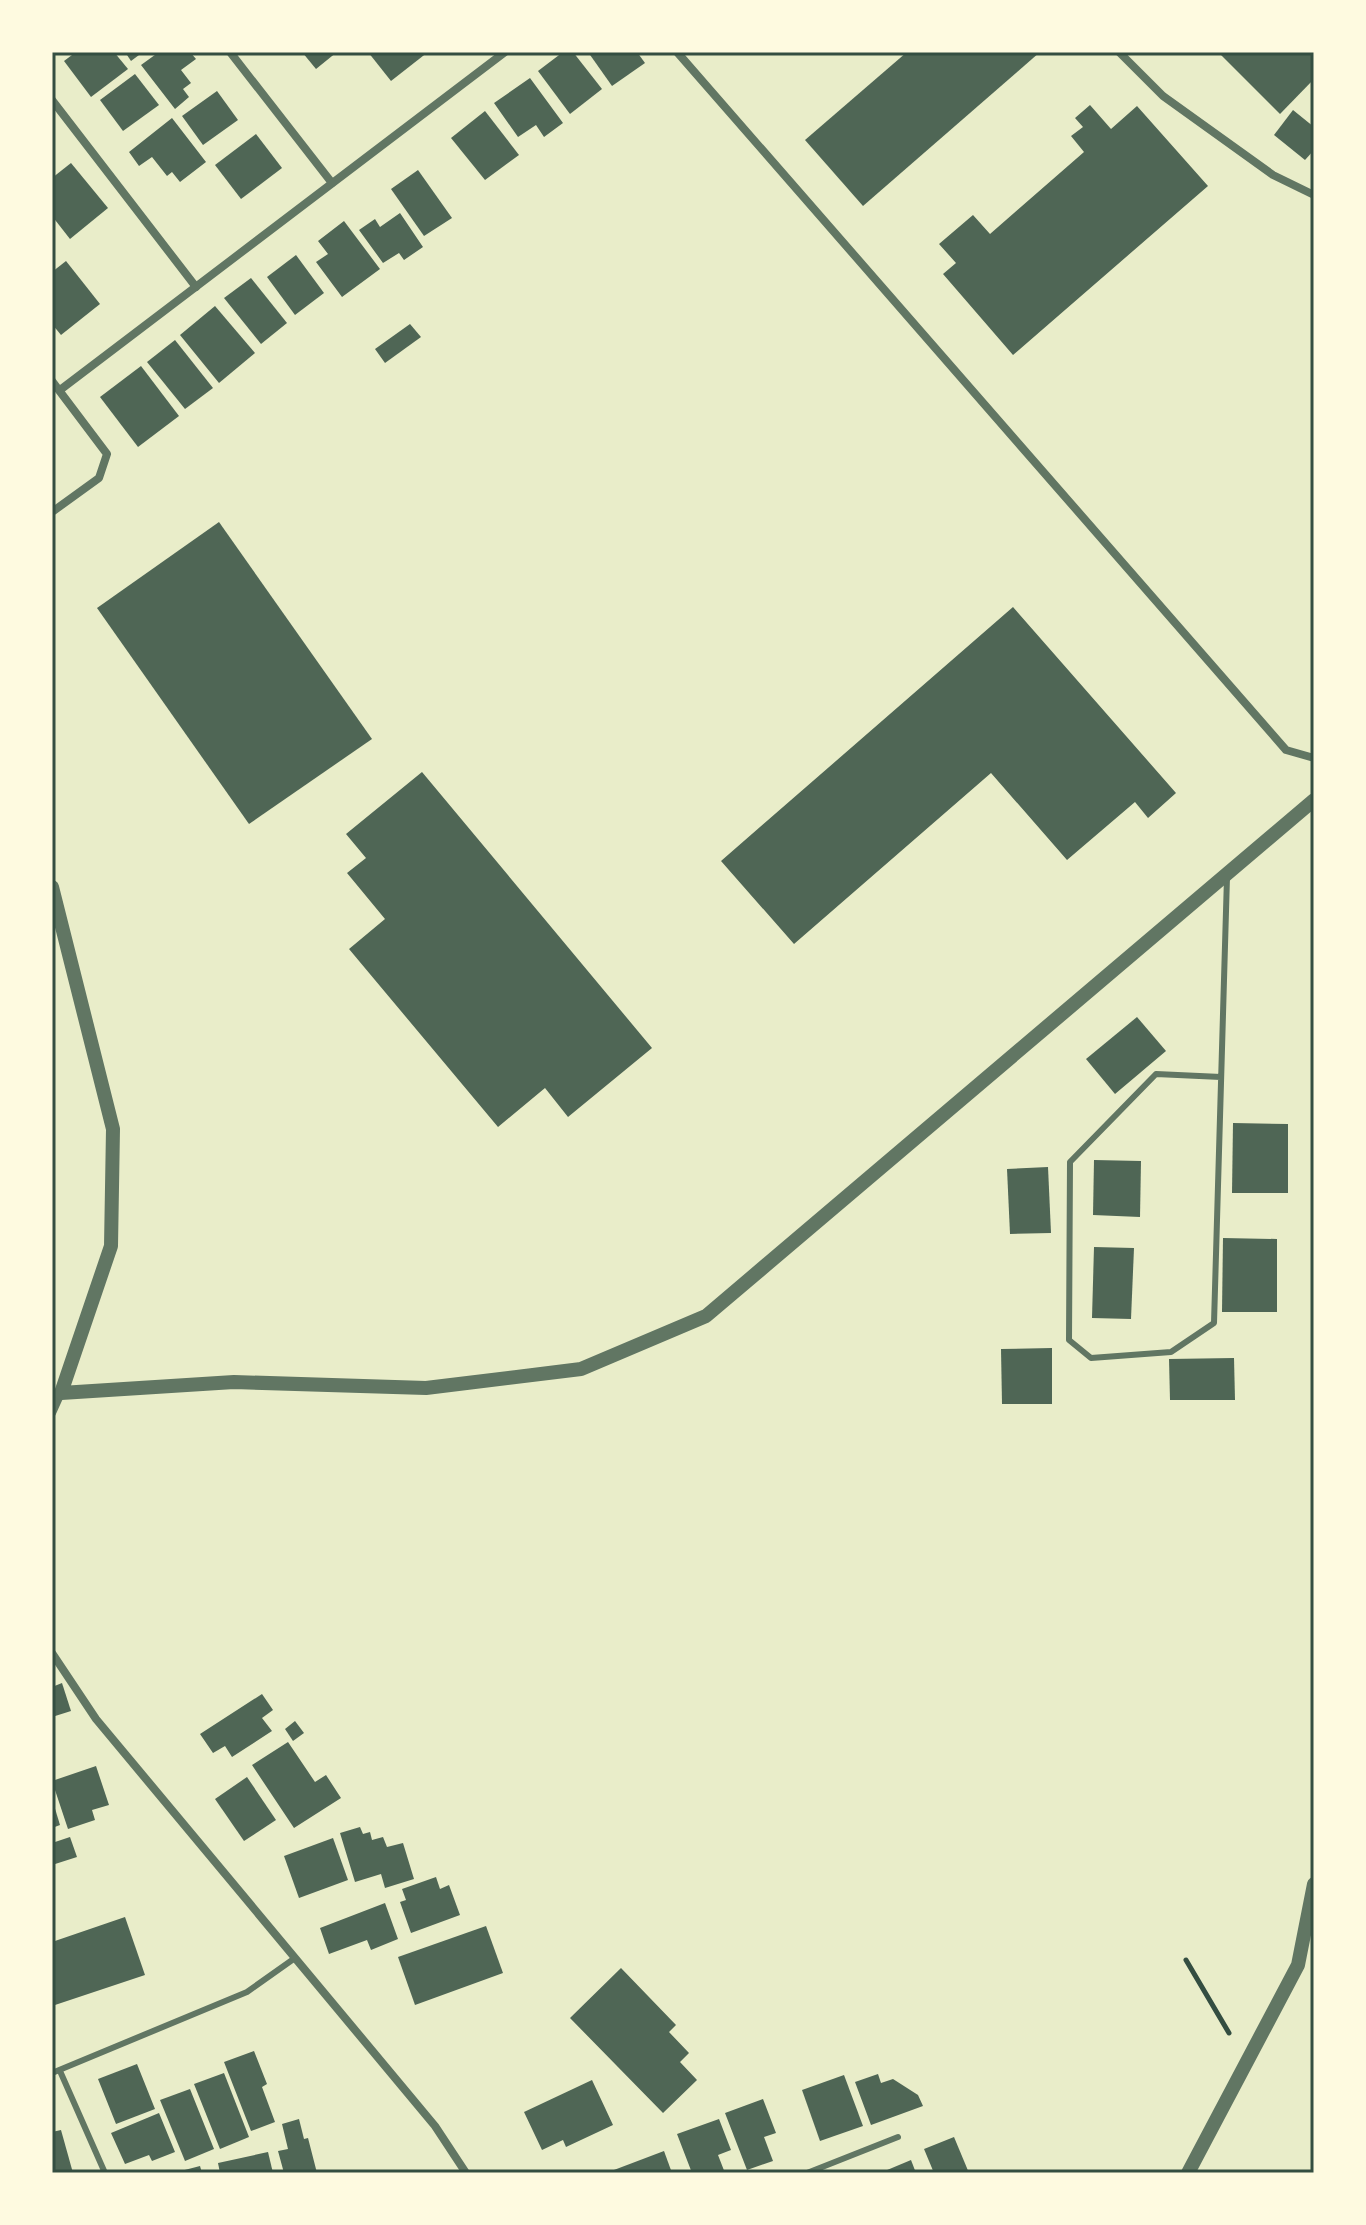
<svg xmlns="http://www.w3.org/2000/svg" width="1366" height="2225" font-family="'PT Serif',serif">
	<style>
		.building { fill: #4f6655 }
		.lines { fill: none; stroke-linecap: round; stroke-linejoin: round }
		.path { stroke: #344e41; stroke-width: 5 }
		.service { stroke: #617663; stroke-width: 6 }
		.minor { stroke: #617663; stroke-width: 8 }
		.tertiary { stroke: #617663; stroke-width: 14 }
		.neatline { fill: none; stroke: #344e41; stroke-width: 3 }
	</style>
	<rect width="100%" height="100%" fill="#e9edc9"/>
	<g class="building">
		<polygon points="76,52 114,52 128,69 91,97 64,61"/>
		<polygon points="125,52 143,52 131,61"/>
		<polygon points="159,52 190,52 196,59 181,70 191,83 183,89 189,97 175,109 141,65"/>
		<polygon points="302,52 337,52 316,69"/>
		<polygon points="368,52 428,52 391,81"/>
		<polygon points="563,52 573,52 602,89 570,114 538,71"/>
		<polygon points="588,52 637,52 645,63 612,86"/>
		<polygon points="907,52 1040,52 863,206 805,140"/>
		<polygon points="1218,52 1314,52 1314,79 1280,114"/>
		<polygon points="135,74 159,105 123,131 100,100"/>
		<polygon points="530,78 563,123 544,137 536,125 518,137 494,103"/>
		<polygon points="217,91 238,120 203,145 182,116"/>
		<polygon points="1090,105 1111,129 1137,106 1208,186 1013,355 943,274 956,263 939,244 973,215 990,234 1084,152 1071,136 1083,127 1075,118"/>
		<polygon points="1293,110 1314,127 1314,150 1305,160 1274,135"/>
		<polygon points="485,111 519,155 485,180 451,138"/>
		<polygon points="172,118 206,162 180,182 172,172 167,176 152,157 139,166 129,152"/>
		<polygon points="256,134 282,168 241,199 215,165"/>
		<polygon points="71,163 108,208 70,239 52,216 52,178"/>
		<polygon points="418,170 452,218 424,236 391,189"/>
		<polygon points="400,213 423,247 404,260 399,253 383,263 359,230 375,219 380,227"/>
		<polygon points="344,221 380,269 342,297 316,262 328,254 318,241"/>
		<polygon points="296,255 324,293 295,315 267,277"/>
		<polygon points="66,261 100,304 61,335 52,324 52,272"/>
		<polygon points="251,278 287,323 261,344 224,298"/>
		<polygon points="215,306 255,353 219,383 180,335"/>
		<polygon points="410,324 421,337 385,363 375,349"/>
		<polygon points="175,340 213,388 185,409 147,362"/>
		<polygon points="141,366 179,416 138,447 100,397"/>
		<polygon points="219,522 372,739 249,824 97,608"/>
		<polygon points="1013,607 1176,793 1148,818 1135,802 1067,860 991,773 794,944 721,861"/>
		<polygon points="422,772 652,1048 568,1117 545,1088 498,1127 349,949 385,919 347,873 366,858 346,834"/>
		<polygon points="1137,1017 1166,1051 1115,1094 1086,1059"/>
		<polygon points="1233,1123 1288,1124 1288,1193 1232,1193"/>
		<polygon points="1094,1160 1141,1161 1140,1217 1093,1215"/>
		<polygon points="1048,1167 1051,1233 1010,1234 1007,1169"/>
		<polygon points="1223,1238 1277,1239 1277,1312 1222,1312"/>
		<polygon points="1094,1247 1134,1248 1131,1319 1092,1318"/>
		<polygon points="1052,1348 1052,1404 1002,1404 1001,1349"/>
		<polygon points="1234,1358 1235,1400 1170,1400 1169,1359"/>
		<polygon points="62,1683 71,1711 52,1717 52,1687"/>
		<polygon points="262,1694 273,1710 262,1718 272,1731 232,1757 225,1746 213,1753 200,1734"/>
		<polygon points="295,1721 304,1733 293,1741 285,1729"/>
		<polygon points="288,1742 315,1782 326,1775 341,1798 294,1828 252,1765"/>
		<polygon points="96,1766 109,1805 92,1810 95,1820 68,1829 52,1781"/>
		<polygon points="247,1777 276,1820 244,1841 215,1799"/>
		<polygon points="53,1802 60,1825 52,1828 52,1803"/>
		<polygon points="360,1827 363,1834 370,1832 372,1840 383,1837 387,1847 403,1843 414,1879 385,1888 381,1874 355,1882 340,1833"/>
		<polygon points="70,1837 77,1857 52,1865 52,1843"/>
		<polygon points="333,1838 348,1880 299,1898 284,1856"/>
		<polygon points="436,1877 440,1889 449,1885 460,1915 411,1933 400,1902 406,1900 402,1889"/>
		<polygon points="385,1903 398,1939 371,1950 367,1940 329,1954 320,1928"/>
		<polygon points="125,1917 145,1975 52,2006 52,1942"/>
		<polygon points="486,1926 503,1973 415,2005 398,1957"/>
		<polygon points="621,1968 676,2025 669,2032 689,2053 680,2062 697,2080 663,2113 570,2018"/>
		<polygon points="254,2051 267,2084 262,2087 275,2122 251,2131 224,2062"/>
		<polygon points="137,2064 155,2109 116,2124 98,2079"/>
		<polygon points="224,2073 249,2137 220,2149 194,2084"/>
		<polygon points="878,2074 881,2083 893,2079 918,2095 923,2106 871,2125 855,2082"/>
		<polygon points="844,2075 863,2126 820,2141 802,2090"/>
		<polygon points="592,2080 613,2125 566,2147 563,2140 542,2150 524,2112"/>
		<polygon points="190,2089 214,2149 185,2161 160,2100"/>
		<polygon points="763,2099 776,2133 764,2137 773,2161 747,2170 725,2113"/>
		<polygon points="159,2113 175,2152 152,2161 149,2155 125,2164 111,2133"/>
		<polygon points="299,2119 304,2139 308,2138 317,2173 284,2173 278,2151 288,2149 282,2124"/>
		<polygon points="719,2119 731,2150 718,2155 725,2173 692,2173 677,2134"/>
		<polygon points="61,2130 73,2173 52,2173 52,2132"/>
		<polygon points="954,2137 969,2173 934,2173 924,2149"/>
		<polygon points="664,2151 672,2173 606,2173"/>
		<polygon points="268,2152 273,2173 220,2173 218,2163"/>
		<polygon points="911,2160 916,2173 880,2173"/>
		<polygon points="200,2166 202,2173 177,2173 177,2172"/>
	</g>
	<g class="lines">
		<polyline class="path" points="1186,1960 1229,2033"/>
		<g class="service">
			<polyline points="1221,1077 1156,1074 1070,1162 1069,1340 1091,1358 1171,1352 1214,1323 1227,877"/>
			<polyline points="60,2071 105,2173"/>
			<polyline points="52,2073 247,1992 295,1958"/>
			<polyline points="807,2173 898,2137"/>
		</g>
		<g class="minor">
			<polyline points="230,52 332,183"/>
			<polyline points="677,52 1286,750 1314,758"/>
			<polyline points="1119,52 1163,96 1273,175 1314,195"/>
			<polyline points="52,100 196,287"/>
			<polyline points="52,381 107,454 99,478 52,512"/>
			<polyline points="60,390 505,52"/>
			<polyline points="52,1413 61,1393"/>
			<polyline points="52,1653 96,1719 435,2126 466,2173"/>
		</g>
		<g class="tertiary">
			<polyline points="52,887 113,1129 111,1246 61,1393 234,1382 426,1388 581,1369 706,1316 1314,800"/>
			<polyline points="1188,2173 1298,1965 1314,1884"/>
		</g>
	</g>
	<rect width="1366" height="2225" fill="none" stroke="#fefae0" stroke-width="108"/>
	<rect x="54" y="54" width="1258" height="2117" class="neatline"/>
</svg>
